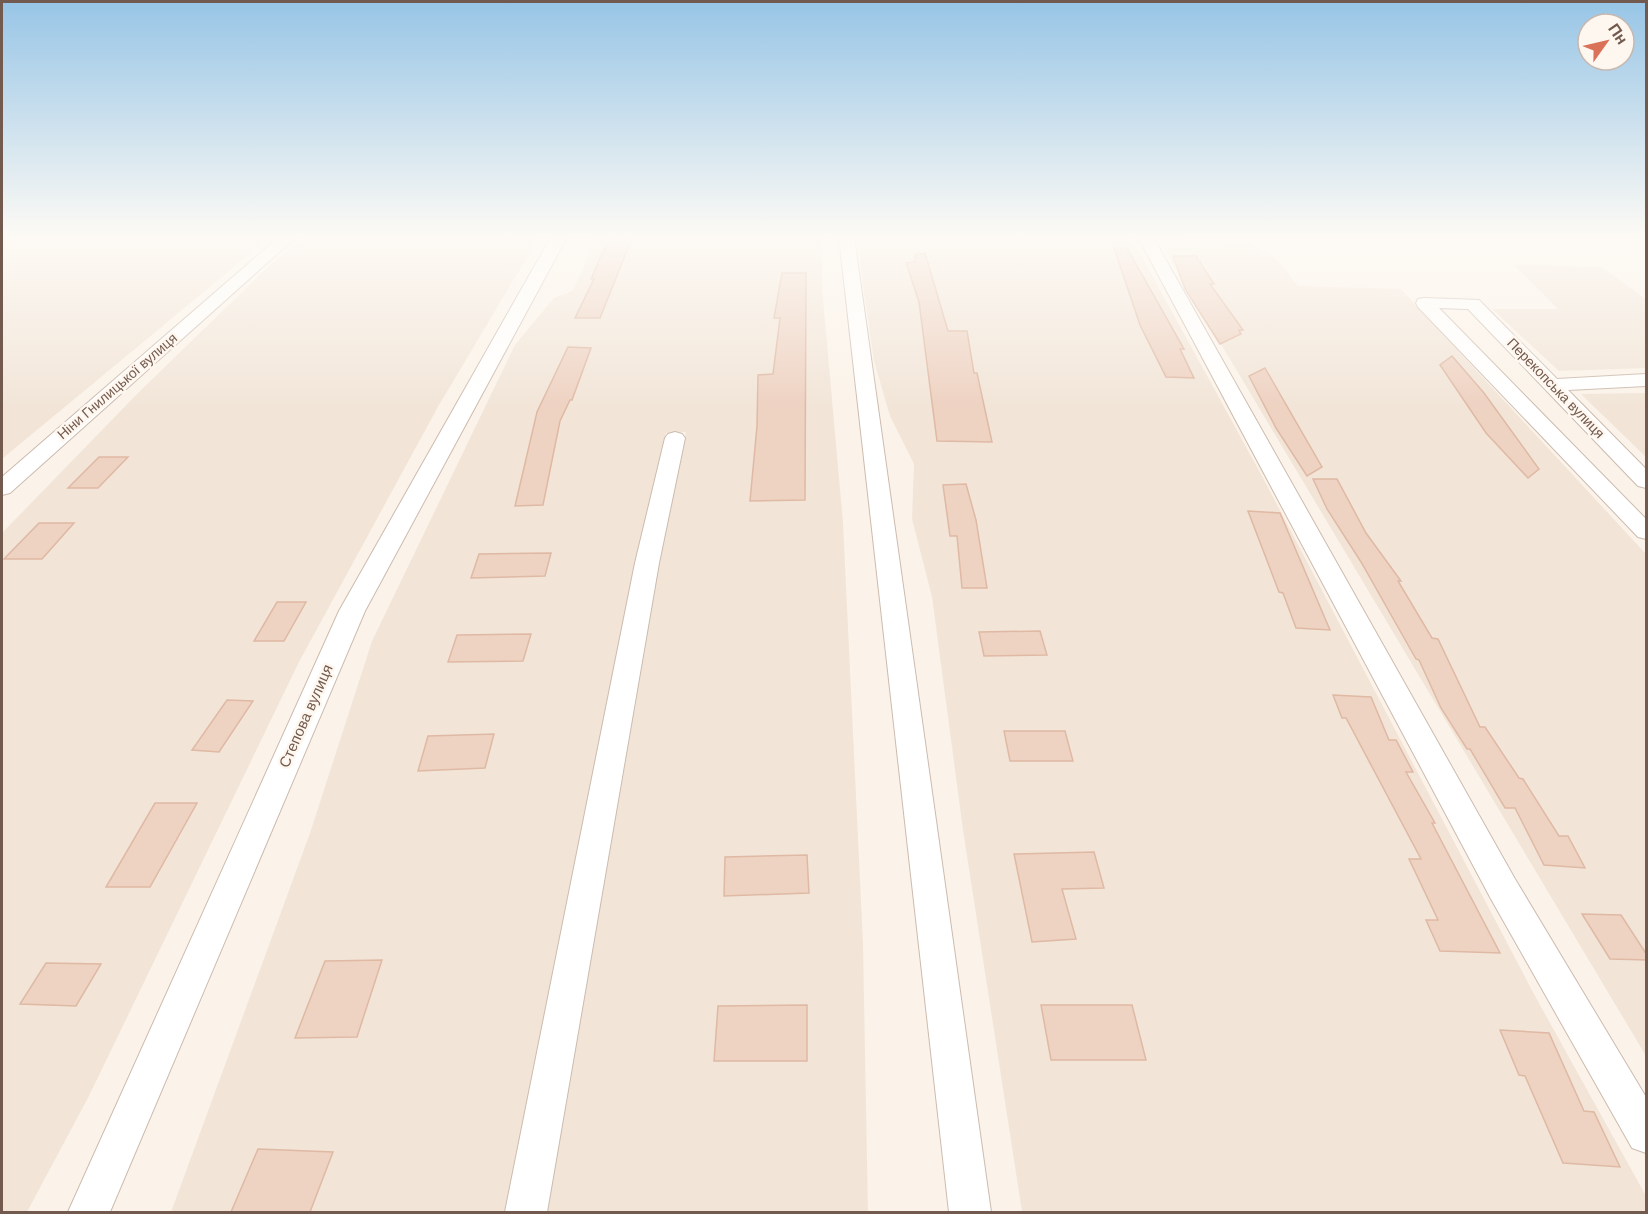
<svg xmlns="http://www.w3.org/2000/svg" width="1648" height="1214" font-family="'DM Sans',sans-serif">
	<style>
		.residential { fill: #f2e5d8 }
		.building { fill: #eed2c2; stroke: #dfb9a4; stroke-width: 1.5 }
		.lines { fill: none; stroke-linecap: round; stroke-linejoin: round }
		.street-casing { stroke: #ccbbaf; stroke-width: 2 }
		.street { fill: #fff; fill-rule: evenodd }
		.labels { text-anchor: middle; stroke-width: 5; stroke-linejoin: round; paint-order: stroke }
		.far-street-label { font-size: 14px; fill: #735a4e; stroke: #fef7ef }
		.street-label { font-size: 15px; fill: #735a4e; stroke: #fef7ef }
	</style>
	<rect width="100%" height="100%" fill="#fbf3e9"/>
	<g class="residential">
		<polygon points="2,237 270,237 2,459"/>
		<polygon points="304,237 539,237 439,405 299,662 89,1096 27,1212 2,1212 2,533 136,395 270,265"/>
		<polygon points="594,237 822,237 822,288 843,522 863,942 868,1212 543,1212 674,478 686,432 666,433 640,549 608,696 510,1212 171,1212 310,833 372,641 515,345 554,298 572,291 583,269"/>
		<polygon points="862,237 1131,237 1262,476 1534,994 1646,1196 1646,1212 1022,1212 963,830 932,597 912,519 914,464 890,416 874,361 861,271 859,238"/>
		<polygon points="1157,237 1249,242 1273,255 1298,286 1401,289 1646,554 1646,1056"/>
		<polygon points="1514,265 1601,267 1646,299 1646,368 1559,371 1492,309 1558,309"/>
		<polygon points="1646,393 1646,457 1581,394"/>
	</g>
	<g class="building">
		<polygon points="614,237 632,238 600,318 575,318 594,279 591,279 600,258 610,238"/>
		<polygon points="1123,241 1184,349 1180,349 1194,378 1166,377 1140,325 1113,245"/>
		<polygon points="925,253 948,331 967,331 974,373 977,373 992,442 937,441 919,302 906,263 915,262 915,255"/>
		<polygon points="1173,256 1196,256 1214,284 1210,284 1243,330 1239,330 1241,334 1220,344 1185,289"/>
		<polygon points="782,273 806,273 805,500 750,501 757,426 758,375 773,374 780,318 774,318"/>
		<polygon points="568,347 591,348 572,400 570,400 560,421 543,505 515,506 537,412"/>
		<polygon points="1452,356 1484,393 1539,469 1528,478 1486,433 1440,365"/>
		<polygon points="1265,368 1322,467 1307,476 1276,428 1249,376"/>
		<polygon points="99,457 128,457 98,488 68,488"/>
		<polygon points="1313,479 1337,479 1366,533 1401,581 1398,581 1432,638 1438,639 1480,727 1485,727 1519,778 1523,779 1559,836 1568,836 1585,868 1544,865 1515,808 1505,808 1470,749 1467,749 1441,708 1419,660 1416,659 1361,562 1327,509"/>
		<polygon points="966,484 976,520 987,588 962,588 957,536 950,536 943,485"/>
		<polygon points="1248,511 1280,513 1330,630 1296,628 1283,593 1279,592"/>
		<polygon points="39,523 74,523 42,559 4,559"/>
		<polygon points="551,553 545,576 471,578 479,554"/>
		<polygon points="277,602 306,602 284,641 254,641"/>
		<polygon points="1040,631 1047,655 984,656 979,632"/>
		<polygon points="531,634 523,661 448,662 457,635"/>
		<polygon points="1333,695 1371,697 1389,740 1396,740 1413,772 1406,772 1435,823 1432,823 1500,953 1440,951 1426,920 1438,920 1409,859 1421,859 1346,718 1342,718"/>
		<polygon points="227,700 253,701 219,752 192,750"/>
		<polygon points="1004,731 1065,731 1073,761 1010,761"/>
		<polygon points="494,734 485,768 418,771 428,736"/>
		<polygon points="155,803 197,803 150,887 106,887"/>
		<polygon points="1094,852 1104,888 1062,889 1076,939 1032,942 1014,854"/>
		<polygon points="807,855 809,893 724,896 725,857"/>
		<polygon points="1582,914 1621,915 1647,955 1647,960 1610,959"/>
		<polygon points="382,960 357,1037 295,1038 325,961"/>
		<polygon points="46,963 101,964 76,1006 20,1004"/>
		<polygon points="807,1005 807,1061 714,1061 718,1006"/>
		<polygon points="1041,1005 1132,1005 1146,1060 1051,1060"/>
		<polygon points="1500,1030 1549,1033 1584,1111 1594,1112 1620,1167 1563,1163 1525,1076 1519,1075"/>
		<polygon points="258,1149 333,1152 310,1212 231,1212"/>
	</g>
	<g class="lines">
		<g class="street-casing">
			<g id="street">
				<polygon points="279,237 296,237 10,493 2,495 2,477"/>
				<polygon points="551,237 567,237 365,611 110,1212 68,1212 339,611"/>
				<polygon points="839,237 854,237 991,1212 949,1212"/>
				<polygon points="1138,237 1153,237 1515,879 1646,1097 1646,1153 1632,1148 1491,899"/>
				<polygon points="1424,298 1479,300 1557,379 1646,374 1646,386 1568,390 1646,469 1646,488 1638,486 1468,309 1439,308 1646,519 1646,539 1638,537 1418,307 1416,303 1418,299"/>
				<polygon points="675,432 682,434 685,438 659,563 547,1212 505,1212 635,563 665,438 668,434"/>
			</g>
		</g>
		<use href="#street" class="street"/>
	</g>
	<linearGradient id="sky" x2="0" y2="1"><stop stop-color="#97c5e6"/><stop offset="0.58" stop-color="#fdfaf5"/><stop offset="1" stop-color="#fdfaf5" stop-opacity="0"/></linearGradient>
	<rect width="1648" height="407" fill="url(#sky)"/>
	<g class="labels">
		<g class="far-street-label">
			<text transform="translate(117 386) rotate(-41)" y="5">Ніни Гнилицької вулиця</text>
			<text transform="translate(1556 388) rotate(46)" y="5">Перекопська вулиця</text>
		</g>
		<g class="street-label">
			<text transform="translate(306 716) rotate(-66)" y="5">Степова вулиця</text>
		</g>
	</g>
	<rect width="1648" height="1214" fill="none" stroke="#735a4e" stroke-width="6"/>
	<g transform="translate(1606 42) rotate(56)"><circle r="28" fill="#fef7ef" stroke="#c6b8af" stroke-width="1.5"/>
	<path d="M0-4.5L10 22L0 15L-10 22Z" fill="#da7259"/>
	<text y="-9" font-size="16" font-weight="bold" text-anchor="middle" fill="#735a4e">Пн</text>
	</g>
</svg>
